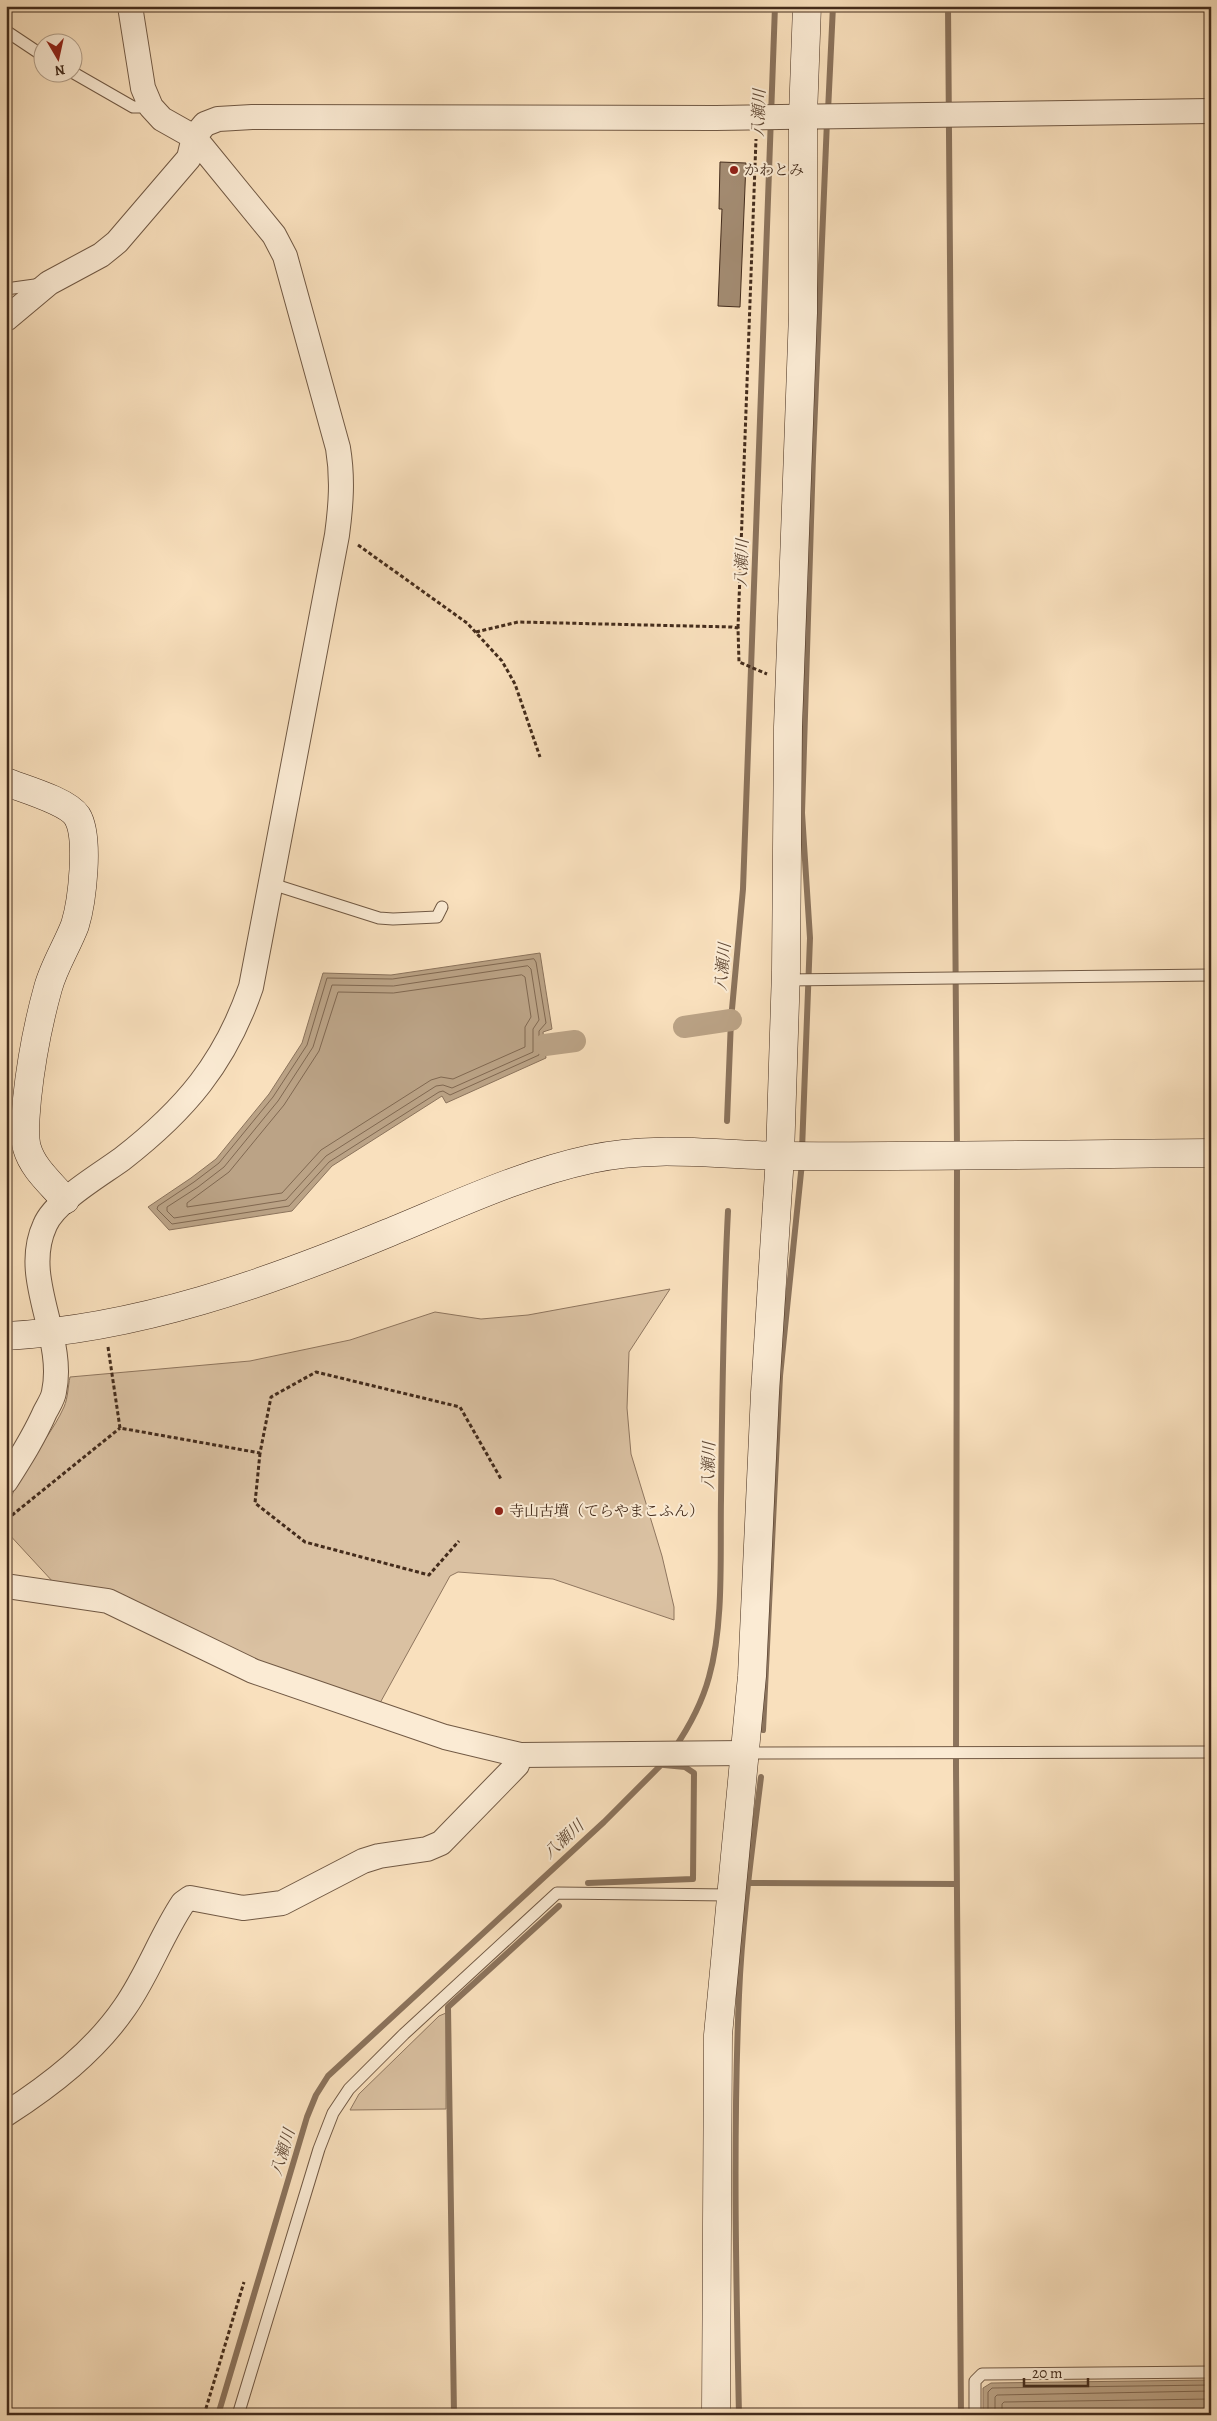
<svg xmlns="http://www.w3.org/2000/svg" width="1217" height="2421" font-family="Alegreya,'Noto Serif JP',serif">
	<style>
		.green { fill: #dac1a2; stroke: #8f765f }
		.water { fill: #bba386; stroke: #8b735c }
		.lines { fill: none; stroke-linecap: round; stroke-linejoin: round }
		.shore { stroke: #806851; stroke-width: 1 }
		.stream { stroke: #8b735c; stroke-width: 6 }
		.canal { stroke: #bba386; stroke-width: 22 }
		.building { fill: #a28a70; stroke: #442c1c }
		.lane-casing { stroke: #715944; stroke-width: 13 }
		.street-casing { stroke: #715944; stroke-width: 26 }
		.secondary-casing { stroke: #442c1c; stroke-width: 29 }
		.path { stroke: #442c1c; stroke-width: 3; stroke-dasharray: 4 2.5; stroke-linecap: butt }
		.lane { stroke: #fbebd4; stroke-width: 11 }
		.street { stroke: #fbebd4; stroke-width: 24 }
		.secondary { stroke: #fbebd4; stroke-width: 28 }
		.poi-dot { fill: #8f2418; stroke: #fbebd4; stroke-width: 2 }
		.labels { text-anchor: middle; stroke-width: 4; stroke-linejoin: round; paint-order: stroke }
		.poi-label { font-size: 15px; fill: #442c1c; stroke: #fbebd4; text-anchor: start }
		.water-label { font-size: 16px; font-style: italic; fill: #624a36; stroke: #fbebd4 }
	</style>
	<rect width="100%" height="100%" fill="#f9e0bd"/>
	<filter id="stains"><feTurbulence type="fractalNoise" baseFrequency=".004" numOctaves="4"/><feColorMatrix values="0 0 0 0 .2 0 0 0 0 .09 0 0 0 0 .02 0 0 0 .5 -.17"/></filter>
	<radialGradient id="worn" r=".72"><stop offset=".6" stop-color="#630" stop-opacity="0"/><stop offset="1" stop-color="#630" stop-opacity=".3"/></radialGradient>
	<g class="green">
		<path d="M 670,1289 L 629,1352 L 627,1408 L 631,1454 L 662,1556 L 674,1607 L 674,1620 L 553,1579 L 458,1572 L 450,1576 L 380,1703 L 259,1665 L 54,1583 L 6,1531 C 6,1476 44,1451 64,1407 C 68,1398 68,1386 70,1377 L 250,1361 L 350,1340 L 435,1312 L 481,1319 L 528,1315 Z"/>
		<polygon points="446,2013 446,2109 350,2110 359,2094 439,2016"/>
	</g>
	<g class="water">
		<polygon points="540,953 552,1029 543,1032 546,1058 446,1103 442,1096 332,1166 292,1211 169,1230 148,1207 191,1178 216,1159 269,1094 302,1043 323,973 391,975"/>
		<polygon points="1211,2380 1211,2415 983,2415 983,2388 991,2383"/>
	</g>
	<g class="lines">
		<g class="shore">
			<polygon points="534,959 536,962 546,1023 539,1031 539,1055 450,1095 443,1091 439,1092 329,1162 289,1206 172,1224 157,1209 158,1206 194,1182 219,1163 273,1097 307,1045 327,978 392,979"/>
			<polygon points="528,966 531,969 539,1020 533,1029 533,1052 452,1088 443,1085 436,1086 326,1156 286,1200 174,1218 167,1211 167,1207 198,1187 224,1167 278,1101 313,1047 332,985 393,986"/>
			<polygon points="522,975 525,977 531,1017 525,1027 525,1047 453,1079 441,1077 431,1080 321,1150 282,1193 187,1207 187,1203 229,1172 284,1105 319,1051 338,992 393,993"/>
			<polyline points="988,2415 988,2392 992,2388 1211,2385"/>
			<polyline points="995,2415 995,2397 997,2395 1211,2391"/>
			<polyline points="1002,2415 1002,2404 1004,2402 1211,2399"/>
		</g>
		<g class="stream">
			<polyline points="948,6 957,1149"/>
			<polyline points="828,111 833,6"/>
			<polyline points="727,1121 731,1020 743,889 775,6"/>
			<polyline points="802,1150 810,938 802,813 813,457 827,121"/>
			<polyline points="957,1161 956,1766 961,2415"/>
			<polyline points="763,1730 780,1376 802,1163"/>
			<path d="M 674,1749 C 689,1727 702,1703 709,1677 C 724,1624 720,1555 721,1500 C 722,1403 723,1307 728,1211"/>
			<polyline points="588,1883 693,1879 694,1773 685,1767 664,1765"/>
			<polyline points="748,1883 956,1884"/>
			<polyline points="218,2415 307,2117 316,2095 328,2076 604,1822 667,1759"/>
			<polyline points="454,2415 448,2007 559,1906"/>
			<path d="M 739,2415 C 736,2275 733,2135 739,1995 C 742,1922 752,1850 761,1777"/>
		</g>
		<g class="canal">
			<polyline points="684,1027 731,1020"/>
			<polyline points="545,1045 575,1041"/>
		</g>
	</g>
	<polygon class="building" points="720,162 746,163 740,307 718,306 722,209 719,209"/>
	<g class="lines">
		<g class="lane-casing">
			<g id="lane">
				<polyline points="6,31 42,55"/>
				<polyline points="72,72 133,107 151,107"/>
				<polyline points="6,289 42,284"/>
				<polyline points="272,884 379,918 393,919 437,917 442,907"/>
				<polyline points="786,980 1211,975"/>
				<polyline points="746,1753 1211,1752"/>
				<polyline points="238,2415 319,2149 333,2113 349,2089 404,2034 557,1893 730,1895"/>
				<polyline points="975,2415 975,2381 982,2374 1211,2372"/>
			</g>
		</g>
		<g class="street-casing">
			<g id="street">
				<polyline points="6,319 49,283 101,255 117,242 189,158 194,137 205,124 218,119 252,117 716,118 1211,111"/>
				<path d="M 6,1481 C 20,1459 34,1437 45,1412 C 48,1406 53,1399 54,1392 C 66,1336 20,1279 45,1225 C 55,1201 100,1175 122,1159 C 185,1110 225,1063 251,987 L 337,535 C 341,505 343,478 338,448 L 285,256 L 274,235 L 194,137 L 162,119 L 151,107 L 143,88 L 130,6"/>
				<polyline points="6,1586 108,1601 253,1671 445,1737 520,1755 746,1753"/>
				<path d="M 6,2114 C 51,2085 95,2051 125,2007 C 148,1974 161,1936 183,1903 L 190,1898 L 243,1908 L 282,1903 L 363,1861 L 379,1856 L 427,1849 L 441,1843 L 517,1765 L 520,1755"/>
			</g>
		</g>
		<g class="secondary-casing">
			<g id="secondary">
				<path d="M 6,782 C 24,789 67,801 77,816 C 90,837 82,902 75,925 C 67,946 54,966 48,988 C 38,1024 31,1061 27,1099 C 26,1114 23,1134 27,1148 C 33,1169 52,1184 65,1200"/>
				<path d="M 6,1336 C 138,1329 267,1283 388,1233 C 454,1206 521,1174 591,1159 C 654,1145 719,1155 783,1156 C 925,1157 1068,1154 1211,1153"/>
				<polyline points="716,2415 718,2035 752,1676 765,1393 780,1156 786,971 788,727 803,313 803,116 807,6"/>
			</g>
		</g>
		<g class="path">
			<polyline points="358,545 467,623 502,661 515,684 540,757"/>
			<polyline points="738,628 756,139"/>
			<polyline points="476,632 518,622 732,627 738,628 739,662 767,674"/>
			<polyline points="108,1347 120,1428 260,1453 271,1397 316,1372 460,1407 501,1479"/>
			<polyline points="260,1453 255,1503 305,1542 429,1575 459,1541"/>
			<polyline points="6,1514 11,1516 120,1428"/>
			<polyline points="204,2415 244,2282"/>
		</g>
		<use href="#lane" class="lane"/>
		<use href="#street" class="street"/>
		<use href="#secondary" class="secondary"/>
	</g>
	<g class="poi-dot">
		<circle cx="734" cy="170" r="5"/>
		<circle cx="499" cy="1511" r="5"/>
	</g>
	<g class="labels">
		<g class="poi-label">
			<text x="744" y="175">かわとみ</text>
			<text x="509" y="1516">寺山古墳（てらやまこふん）</text>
		</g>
		<g class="water-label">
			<text transform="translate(758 113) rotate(-88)" y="6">八瀬川</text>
			<text transform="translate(741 563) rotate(-88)" y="6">八瀬川</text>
			<text transform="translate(722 967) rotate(-85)" y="6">八瀬川</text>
			<text transform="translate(708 1466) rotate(-89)" y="6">八瀬川</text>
			<text transform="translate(563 1839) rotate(-43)" y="6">八瀬川</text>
			<text transform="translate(282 2152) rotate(-73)" y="6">八瀬川</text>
		</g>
	</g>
	<rect width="1217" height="2421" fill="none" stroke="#f9e0bd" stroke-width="25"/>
	<rect x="8" y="8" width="1202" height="2406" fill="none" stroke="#442c1c" stroke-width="2.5"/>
	<rect x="12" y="12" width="1192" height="2396" fill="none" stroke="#442c1c"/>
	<g transform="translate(58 58) rotate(171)"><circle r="24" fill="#fbebd4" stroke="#b29f8a"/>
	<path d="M0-4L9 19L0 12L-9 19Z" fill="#8f2418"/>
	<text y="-8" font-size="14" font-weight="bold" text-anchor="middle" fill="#442c1c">N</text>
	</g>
	<path d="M1024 2378v8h64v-8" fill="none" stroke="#442c1c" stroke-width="2.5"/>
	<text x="1032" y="2378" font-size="15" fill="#442c1c" stroke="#fbebd4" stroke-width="4" paint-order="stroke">20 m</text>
	<rect width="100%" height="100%" filter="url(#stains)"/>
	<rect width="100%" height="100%" fill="url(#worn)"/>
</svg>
